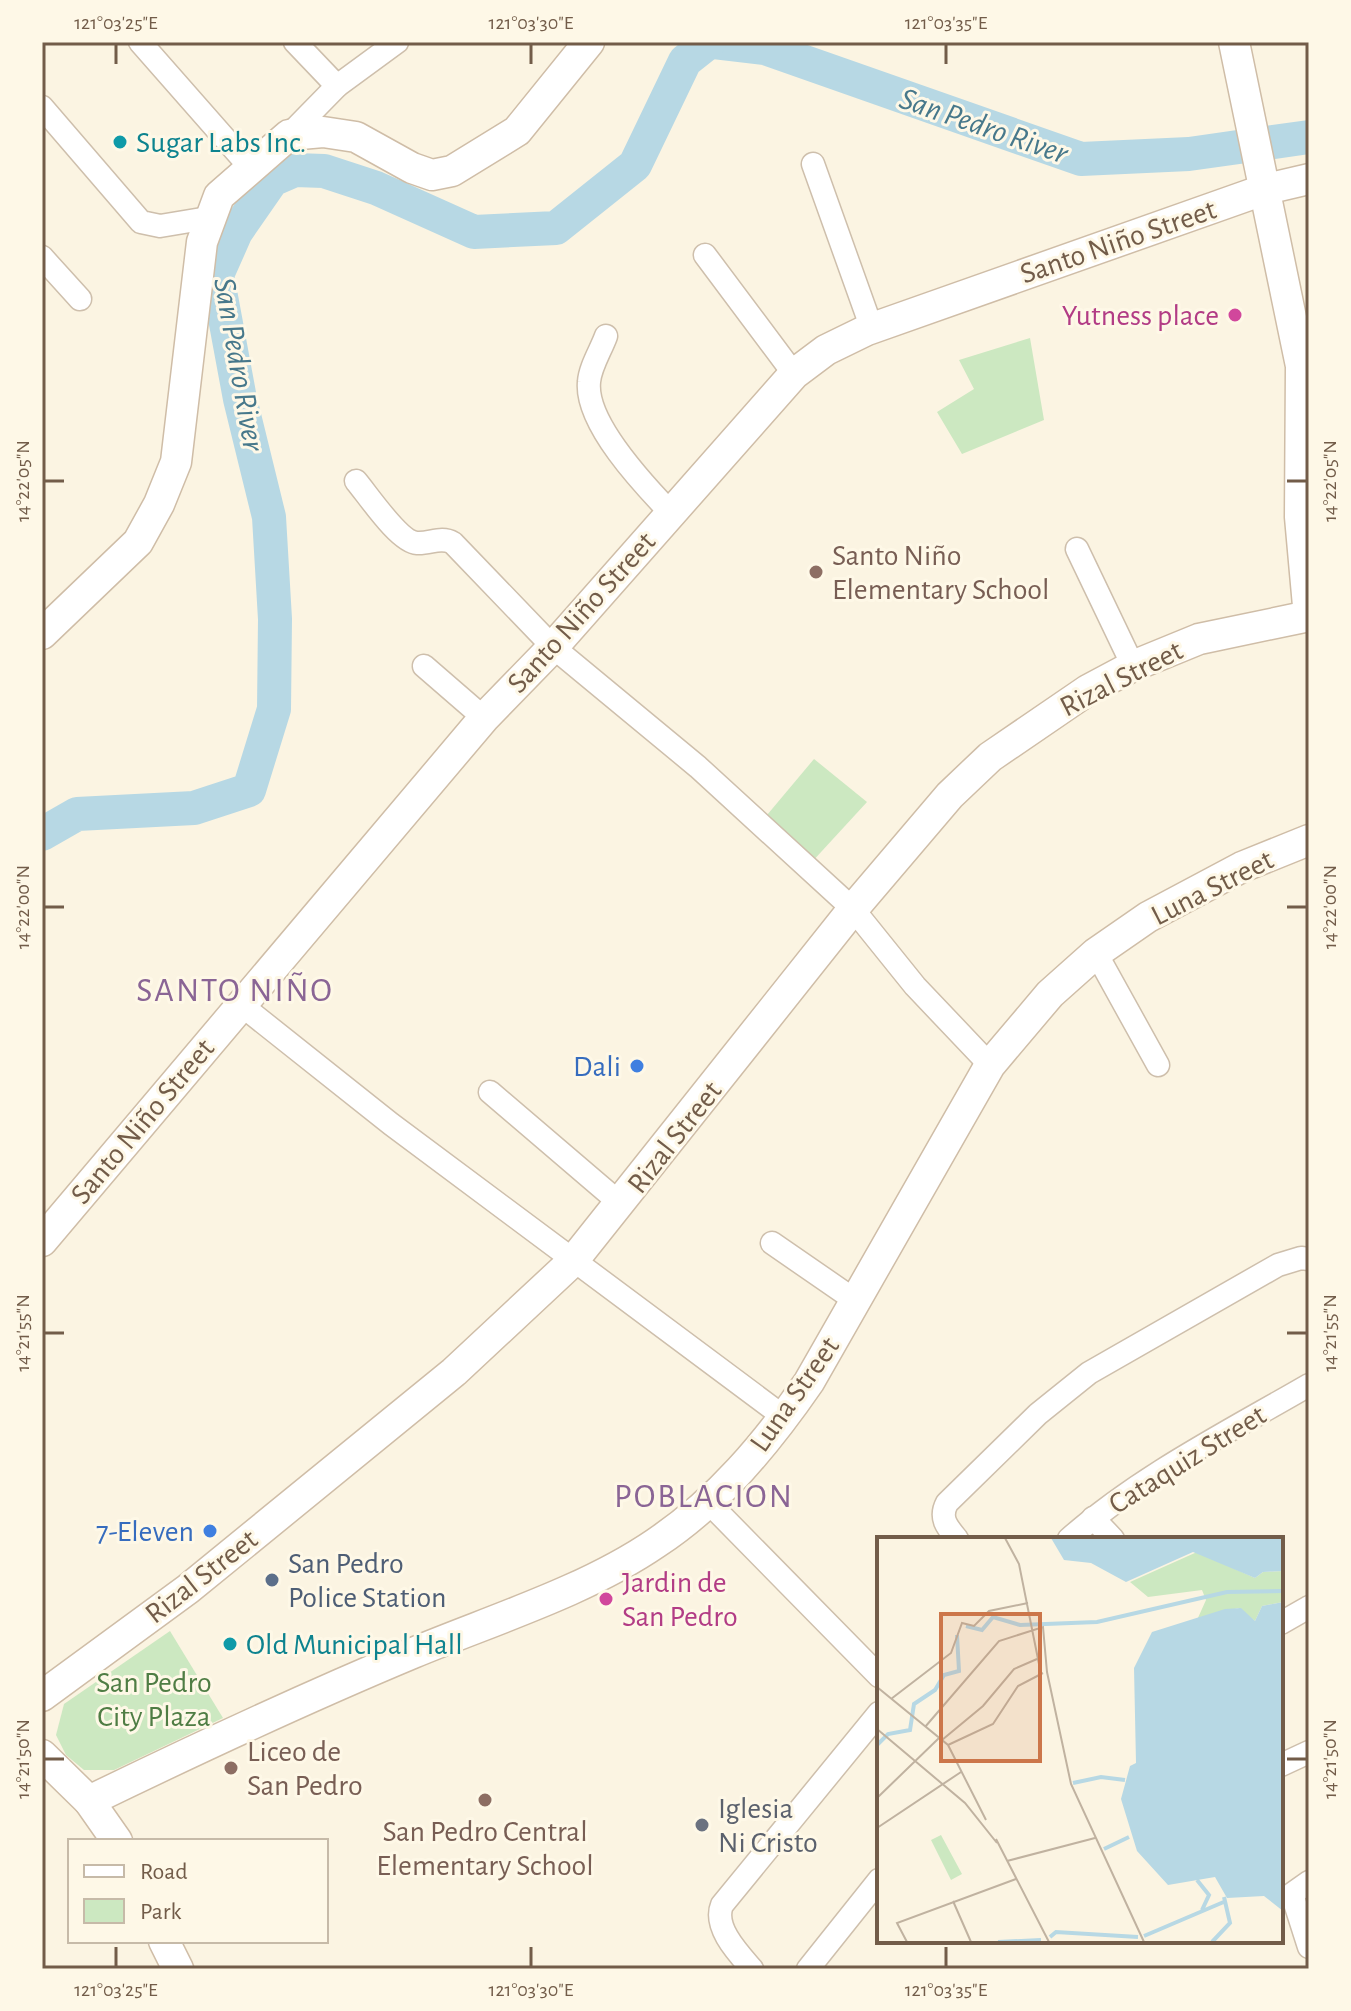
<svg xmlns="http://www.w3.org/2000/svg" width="1351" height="2011" font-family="'Alegreya Sans',sans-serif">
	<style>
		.green { fill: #cce8c1 }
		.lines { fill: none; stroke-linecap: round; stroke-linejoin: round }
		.river { stroke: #b7d8e4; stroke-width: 34 }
		.street-casing { stroke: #cebfac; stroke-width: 25 }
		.secondary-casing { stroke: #cfbda7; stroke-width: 33 }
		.street { stroke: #fff; stroke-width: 22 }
		.secondary { stroke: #fff; stroke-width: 30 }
		.ticks { fill: none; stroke: #725c49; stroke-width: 3 }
		.culture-dot { fill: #0f9aa8; stroke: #fef8e7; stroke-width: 3 }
		.hotel-dot { fill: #d1479c; stroke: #fef8e7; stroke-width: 3 }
		.education-dot { fill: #8d6e63; stroke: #fef8e7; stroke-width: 3 }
		.shop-dot { fill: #3f7fe0; stroke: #fef8e7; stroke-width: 3 }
		.service-dot { fill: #5c6f8a; stroke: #fef8e7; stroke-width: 3 }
		.worship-dot { fill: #6b7280; stroke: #fef8e7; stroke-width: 3 }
		.labels { text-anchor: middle; stroke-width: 6; stroke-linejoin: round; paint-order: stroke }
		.culture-label { font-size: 30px; fill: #0d838f; stroke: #fef8e7; text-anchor: start }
		.street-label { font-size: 30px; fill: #725c49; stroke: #fef8e7 }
		.hotel-label { font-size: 30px; fill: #b23c85; stroke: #fef8e7; text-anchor: end }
		.education-label { font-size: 30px; fill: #785e54; stroke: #fef8e7; text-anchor: start }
		.shop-label { font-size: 30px; fill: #366cbe; stroke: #fef8e7; text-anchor: end }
		.service-label { font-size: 30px; fill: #4e5e75; stroke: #fef8e7; text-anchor: start }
		.park-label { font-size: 30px; fill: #4f7d44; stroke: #fef8e7 }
		.worship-label { font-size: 30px; fill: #5b616d; stroke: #fef8e7; text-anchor: start }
		.water-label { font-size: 32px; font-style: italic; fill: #47788b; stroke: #fef8e7 }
		.quarter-label { font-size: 34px; letter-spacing: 2px; fill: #8a6595; stroke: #fef8e7 }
		.inset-river { fill: none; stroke: #b7d8e4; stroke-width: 4 }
		.inset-road { fill: none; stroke: #c0b2a0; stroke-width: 2 }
		.view { fill: #cc764a; fill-opacity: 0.15; stroke: #cc764a; stroke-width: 4 }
		.inset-edge { fill: none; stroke: #725c49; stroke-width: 4 }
		.neatline { fill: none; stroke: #725c49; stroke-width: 3 }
		.ticks-label { font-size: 20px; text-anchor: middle; fill: #725c49 }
	</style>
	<rect width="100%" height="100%" fill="#fbf4e2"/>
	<g class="green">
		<polygon points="1030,338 1044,420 962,454 937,412 974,389 959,360"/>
		<polygon points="814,759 867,802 810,864 762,821"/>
		<polygon points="170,1631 223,1718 114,1770 84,1770 66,1755 56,1735 64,1704"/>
	</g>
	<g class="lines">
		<g class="river">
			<polyline points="714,42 765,48 1081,159 1189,154 1309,137"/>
			<polyline points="42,834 77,814 194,808 249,790 274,709 275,619 269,517 240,399 217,275 236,232 272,180 295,170 324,171 376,188 474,232 556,228 635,165 685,61 709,42"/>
		</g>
		<g class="street-casing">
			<g id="street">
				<polyline points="140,42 249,166"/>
				<polyline points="295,42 337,86"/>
				<polyline points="42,107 141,222 160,226 208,218"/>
				<polyline points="289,135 337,86 397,42"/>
				<polyline points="813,164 872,329"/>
				<polyline points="705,255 794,374"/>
				<polyline points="42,257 80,299"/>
				<path d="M 606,336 C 601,350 590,367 589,382 C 585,423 644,485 670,512"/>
				<path d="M 356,481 C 368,495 399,542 417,543 C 430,544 441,536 453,543 L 553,647 L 698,767 L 853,909 L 915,986 L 990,1065"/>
				<polyline points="1077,549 1133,666"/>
				<polyline points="424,666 484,718"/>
				<polyline points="1096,953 1158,1065"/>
				<polyline points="240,1004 391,1124 784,1417"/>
				<polyline points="490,1092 621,1204"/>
				<polyline points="772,1243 856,1301"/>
				<polyline points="709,1503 879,1676"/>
				<polyline points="1093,1518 1113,1539"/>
				<path d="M 957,1539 C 947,1527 939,1518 947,1503 L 1038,1414 L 1089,1373 L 1278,1265 L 1301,1258 L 1309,1259"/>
				<path d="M 1069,1539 C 1139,1477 1228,1432 1309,1385"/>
				<polyline points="1281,1623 1309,1607"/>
				<polyline points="1281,1765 1309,1752"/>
				<polyline points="1309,1882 1292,1894 1309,1947"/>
				<path d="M 752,1969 C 738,1953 713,1927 722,1905 L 879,1713"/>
				<polyline points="808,1969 879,1880"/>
			</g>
		</g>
		<g class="secondary-casing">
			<g id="secondary">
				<polyline points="1234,42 1301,366 1300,517 1309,617"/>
				<polyline points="42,634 138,542 159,504 176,462 202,242 219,196 289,135 323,132 356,137 412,168 432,175 452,171 517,131 589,42"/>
				<polyline points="42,1241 484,718 553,647 794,374 826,350 867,330 1266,189 1309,179"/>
				<polyline points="42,1696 188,1589 454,1372 573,1261 853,909 950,795 990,757 1088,690 1133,666 1199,639 1309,616"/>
				<polyline points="42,1755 89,1801 117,1841"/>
				<path d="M 89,1801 C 196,1749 303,1699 413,1653 C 492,1620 586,1591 656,1543 C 718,1502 767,1443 809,1382 L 990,1065 L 1050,994 L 1096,953 L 1148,917 L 1242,867 L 1309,840"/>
				<polyline points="164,1941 178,1969"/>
			</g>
		</g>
		<use href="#street" class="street"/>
		<use href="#secondary" class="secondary"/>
	</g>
	<path class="ticks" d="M 116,44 L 116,64M 531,44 L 531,64M 946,44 L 946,64M 44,481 L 64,481M 1287,481 L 1307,481M 44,907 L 64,907M 1287,907 L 1307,907M 44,1333 L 64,1333M 1287,1333 L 1307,1333M 44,1759 L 64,1759M 1287,1759 L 1307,1759M 116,1947 L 116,1967M 531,1947 L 531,1967M 946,1947 L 946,1967"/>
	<g class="culture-dot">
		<circle cx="120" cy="142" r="8"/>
		<circle cx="230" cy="1644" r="8"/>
	</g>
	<g class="hotel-dot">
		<circle cx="1235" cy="315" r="8"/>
		<circle cx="606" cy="1599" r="8"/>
	</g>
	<g class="education-dot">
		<circle cx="816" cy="572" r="8"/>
		<circle cx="231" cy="1768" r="8"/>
		<circle cx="485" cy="1800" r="8"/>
	</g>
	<g class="shop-dot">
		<circle cx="637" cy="1066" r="8"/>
		<circle cx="210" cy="1531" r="8"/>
	</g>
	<circle class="service-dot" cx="272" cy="1580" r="8"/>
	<circle class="worship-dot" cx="702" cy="1825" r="8"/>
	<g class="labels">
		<g class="culture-label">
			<text x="136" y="152">Sugar Labs Inc.</text>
			<text x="246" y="1654">Old Municipal Hall</text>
		</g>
		<g class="street-label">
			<text transform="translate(1118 241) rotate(-19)" y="10">Santo Niño Street</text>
			<text transform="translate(581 612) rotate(-48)" y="10">Santo Niño Street</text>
			<text transform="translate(1121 678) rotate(-27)" y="10">Rizal Street</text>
			<text transform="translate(1212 887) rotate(-27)" y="10">Luna Street</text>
			<text transform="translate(142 1121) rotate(-50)" y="10">Santo Niño Street</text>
			<text transform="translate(674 1137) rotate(-52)" y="10">Rizal Street</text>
			<text transform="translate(794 1394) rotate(-55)" y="10">Luna Street</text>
			<text transform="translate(1187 1459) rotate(-32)" y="10">Cataquiz Street</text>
			<text transform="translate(201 1576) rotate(-38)" y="10">Rizal Street</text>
		</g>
		<g class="hotel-label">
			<text x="1219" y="325">Yutness place</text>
			<text x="622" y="1592" text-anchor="start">Jardin de<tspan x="622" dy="34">San Pedro</tspan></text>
		</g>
		<g class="education-label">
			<text x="832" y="565">Santo Niño<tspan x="832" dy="34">Elementary School</tspan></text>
			<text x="247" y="1761">Liceo de<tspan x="247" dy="34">San Pedro</tspan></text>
			<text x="485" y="1841" text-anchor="middle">San Pedro Central<tspan x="485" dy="34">Elementary School</tspan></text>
		</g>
		<g class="shop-label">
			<text x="621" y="1076">Dali</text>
			<text x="194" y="1541">7-Eleven</text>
		</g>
		<g class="service-label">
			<text x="288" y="1573">San Pedro<tspan x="288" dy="34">Police Station</tspan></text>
		</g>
		<g class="park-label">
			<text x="154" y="1692">San Pedro<tspan x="154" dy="34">City Plaza</tspan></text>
		</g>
		<g class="worship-label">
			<text x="718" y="1818">Iglesia<tspan x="718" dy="34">Ni Cristo</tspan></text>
		</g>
		<g class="water-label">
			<text transform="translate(984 125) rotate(19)" y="11">San Pedro River</text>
			<text transform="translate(240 364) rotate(80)" y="11">San Pedro River</text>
		</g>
		<g class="quarter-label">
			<text x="235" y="1001">SANTO NIÑO</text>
			<text x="704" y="1507">POBLACION</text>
		</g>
	</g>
	<g transform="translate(877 1537)">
		<rect width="406" height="406" fill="#fbf4e2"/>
		<path d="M 320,15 L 378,41 L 386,35 L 406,34 L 406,65 L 385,69 L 378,84 L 361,71 L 320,83 L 329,63 L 325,53 L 271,60 L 253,45 ZM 64,298 L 85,337 L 74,343 L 54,303 Z" fill="#cce8c1"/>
		<path d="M 174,1 L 406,1 L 406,34 L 386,35 L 378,41 L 316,15 L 249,45 L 214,26 L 187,23 ZM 406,65 L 406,374 L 387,359 L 350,361 L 338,340 L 291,348 L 260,314 L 244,262 L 253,229 L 259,226 L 257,131 L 275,95 L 348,72 L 364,71 L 378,84 L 385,69 Z" fill="#b7d8e4"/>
		<path class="inset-river" d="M 89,89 L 105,93 L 116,80 L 143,88 L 220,85 L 350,55 L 406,54M 0,208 L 11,197 L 33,193 L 37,167 L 58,153 L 67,138 L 82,134 L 80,98M 196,246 L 224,240 L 248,243M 227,312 L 252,300M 320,343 L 332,358 L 325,373M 267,399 L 349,364M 173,400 L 179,395 L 261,400M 121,405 L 164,403M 335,405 L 353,386 L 347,360"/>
		<path class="inset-road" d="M 128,1 L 142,27 L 164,137M 0,150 L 71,208 L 109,283M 14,162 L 74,116 L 85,86 L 97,89 L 112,74 L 151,66M 48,190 L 122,104 L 166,90 L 170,135 L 194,247 L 267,405M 0,192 L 88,266 L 120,306M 65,203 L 106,169 L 137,132 L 160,122M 71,208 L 116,187 L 141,149 L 166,136M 0,261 L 62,201M 0,291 L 84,235M 119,302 L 172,405M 130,324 L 218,301M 76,364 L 94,405M 30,405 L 20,386 L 139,342"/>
		<path class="view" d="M 64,77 L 163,77 L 163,224 L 64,224 Z"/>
		<rect width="406" height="406" class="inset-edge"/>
	</g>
	<rect width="1351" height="2011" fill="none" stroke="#fef8e7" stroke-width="88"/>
	<rect x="68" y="1839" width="260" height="104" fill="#fef8e7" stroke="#c6baa8" stroke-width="2"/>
	<rect x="84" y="1865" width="40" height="12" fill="#ffffff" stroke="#c6baa8" stroke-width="2"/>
	<text x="140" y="1879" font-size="24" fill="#725c49">Road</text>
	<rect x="84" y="1899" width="40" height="24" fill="#cce8c1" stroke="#c6baa8" stroke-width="2"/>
	<text x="140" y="1919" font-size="24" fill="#725c49">Park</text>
	<rect x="44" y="44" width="1263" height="1923" class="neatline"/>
	<g class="ticks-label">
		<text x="116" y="29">121°03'25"E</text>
		<text x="531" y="29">121°03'30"E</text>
		<text x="946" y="29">121°03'35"E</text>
		<text transform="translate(22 481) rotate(-90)" y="7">14°22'05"N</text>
		<text transform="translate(1329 481) rotate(-90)" y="7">14°22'05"N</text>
		<text transform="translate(22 907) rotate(-90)" y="7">14°22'00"N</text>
		<text transform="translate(1329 907) rotate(-90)" y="7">14°22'00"N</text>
		<text transform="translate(22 1333) rotate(-90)" y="7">14°21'55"N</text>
		<text transform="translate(1329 1333) rotate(-90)" y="7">14°21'55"N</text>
		<text transform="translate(22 1759) rotate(-90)" y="7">14°21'50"N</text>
		<text transform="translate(1329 1759) rotate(-90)" y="7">14°21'50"N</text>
		<text x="116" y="1996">121°03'25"E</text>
		<text x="531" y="1996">121°03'30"E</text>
		<text x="946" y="1996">121°03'35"E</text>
	</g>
</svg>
